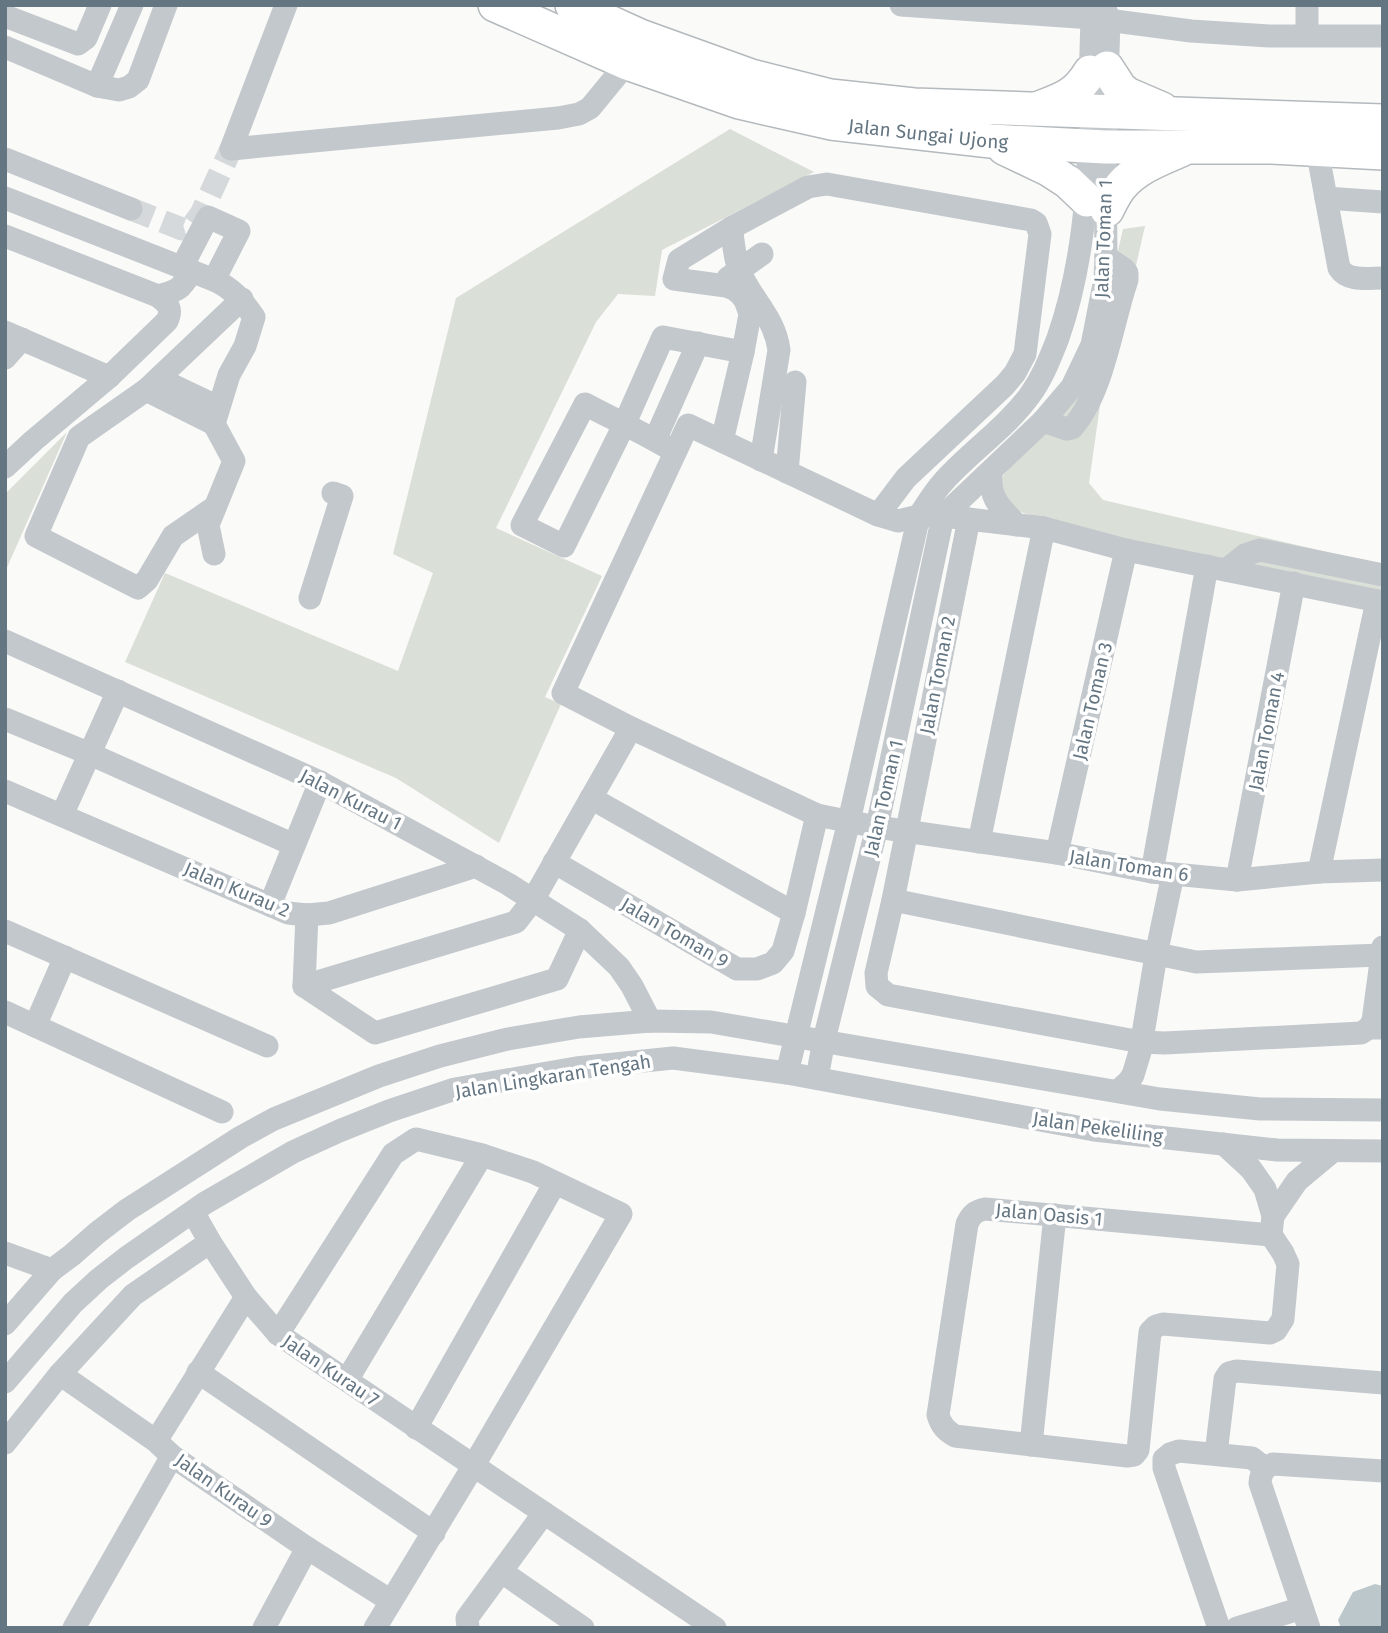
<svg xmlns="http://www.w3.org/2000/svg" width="1388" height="1633" font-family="'Fira Sans',sans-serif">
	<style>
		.green { fill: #dadfd7 }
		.water { fill: #bbc7cb }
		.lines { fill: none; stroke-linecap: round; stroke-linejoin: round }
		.minor-tunnel { stroke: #d5d9db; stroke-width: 23; stroke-dasharray: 23 11; stroke-linecap: butt }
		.highway-casing { stroke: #b4b9bd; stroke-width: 36 }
		.minor { stroke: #c3c8cc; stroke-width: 23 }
		.highway { stroke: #fff; stroke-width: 33 }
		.labels { text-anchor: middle; stroke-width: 7; stroke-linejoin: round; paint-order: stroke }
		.street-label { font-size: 19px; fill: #657683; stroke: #fff }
	</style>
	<rect width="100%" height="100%" fill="#fafaf8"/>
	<g class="green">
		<polygon points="730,129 814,172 662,250 655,296 618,294 596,322 496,528 602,576 545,697 561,704 499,843 396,778 125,662 165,573 398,671 433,573 393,554 456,298"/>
		<polygon points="1145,226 1127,305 1104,377 1089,483 1103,500 1383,565 1383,598 1211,564 1023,513 1007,505 998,482 1026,447 1097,342 1123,229"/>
		<polygon points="67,432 5,572 5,494"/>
	</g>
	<polygon class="water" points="1375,1584 1383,1586 1383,1628 1341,1628 1338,1620 1353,1592"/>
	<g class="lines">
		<polyline class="minor-tunnel" points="131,209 182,229 192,226 201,214 231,149"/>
		<g class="highway-casing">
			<g id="highway">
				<path id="s1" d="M 495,5 L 627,63 L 739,102 L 831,123 L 991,141 L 1105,147 L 1272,147 L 1383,153"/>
				<polyline points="572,5 640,36 751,76 830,96 914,105 1383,121"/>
				<polyline points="1107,68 1120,88 1127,94 1162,109"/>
				<path d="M 1039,108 C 1063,99 1076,95 1090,72"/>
				<polyline points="1004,148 1048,169 1068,182 1087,200"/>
				<path d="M 1107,210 C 1111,202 1115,193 1121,186 C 1136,168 1160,159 1181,150"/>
			</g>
		</g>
		<g class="minor">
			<polyline points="286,5 231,149 558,118 579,114 590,108 627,63"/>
			<polyline points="901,5 1092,18 1191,31 1269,36 1383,36"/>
			<polyline points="5,16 78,44 86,38 100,5"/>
			<polyline points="1307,35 1307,5"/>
			<polyline points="5,47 97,86 119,90 129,87 138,80 166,5"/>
			<polyline points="1090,85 1092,18 1094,5"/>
			<polyline points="97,86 132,5"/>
			<polyline points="1317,149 1326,198 1383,202"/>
			<polyline points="5,159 131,209"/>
			<path d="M 5,198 L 214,280 C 232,288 243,301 254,317 L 245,346 L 229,375 L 214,424 L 234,461 L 208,525 L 214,554"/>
			<path d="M 1326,198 L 1339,268 C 1348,282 1368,278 1383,278"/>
			<path d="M 731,228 C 734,242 734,259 740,272 C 752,300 775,318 779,350 L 761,460"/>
			<path d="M 5,236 L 158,296 C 168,304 173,308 167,321 L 109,377 L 33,441 L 5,467"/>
			<polyline points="182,267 208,217 239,231 214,280"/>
			<polyline points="728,278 762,254"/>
			<path d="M 158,296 C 179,290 180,290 192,271"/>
			<polyline points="5,332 109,377"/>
			<polyline points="5,358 22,339"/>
			<polyline points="159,379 218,407"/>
			<polyline points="146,390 79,437 36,536 138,588 147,580 173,536 215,507"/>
			<path d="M 1043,421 L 1067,429 L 1072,428 C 1103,394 1112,323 1127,280 L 1127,273 L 1124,269 L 1106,257"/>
			<polyline points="214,424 146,390 242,299"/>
			<polyline points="655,440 698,343"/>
			<polyline points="722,441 743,352 750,314 745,300 740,294 734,289 726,286 674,279 679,260 731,228 808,187 827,184 1031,220 1036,223 1040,234 1025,354 1015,373 1005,385 906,478 878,515"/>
			<path d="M 675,452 C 646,434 615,420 585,404 L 522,525 L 564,546 L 624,425 L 663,337 L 743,352"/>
			<polyline points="787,472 795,382"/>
			<path d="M 991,472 C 989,499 1000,507 1017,525"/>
			<polyline points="969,519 893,900 876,973 877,986 888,995 1141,1042 1165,1043 1361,1033 1369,1028 1383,1028"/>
			<polyline points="1226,570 1245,555 1260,550 1383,575"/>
			<polyline points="310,598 342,496 333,493"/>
			<polyline points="1383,602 1126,550 1044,528 943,516 919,516 898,521 878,515 688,425 563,693 631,728 817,815 877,827 1057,853 1152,872 1173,874 1237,880 1319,872 1383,870"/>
			<polyline points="5,641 320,782 508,884 580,930 619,967 632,986 650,1021"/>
			<polyline points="5,719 90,754 294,845"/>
			<polyline points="5,791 288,913 307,915 329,913 476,866"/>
			<polyline points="591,798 794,913"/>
			<polyline points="62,815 118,691"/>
			<polyline points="979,842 1044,528"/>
			<polyline points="1057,853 1126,550"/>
			<polyline points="554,862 737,969 757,969 773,963 783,951 794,913 817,815"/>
			<polyline points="1152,872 1207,566"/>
			<polyline points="1319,872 1377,601"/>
			<polyline points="1237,880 1294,583"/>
			<polyline points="893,900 1196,962 1381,955"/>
			<polyline points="270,905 320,782"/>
			<polyline points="307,915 304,986 375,1033 557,979 580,930"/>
			<polyline points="5,931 267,1046"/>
			<polyline points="304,986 516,922 533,900 631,728"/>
			<polyline points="5,1012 222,1112"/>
			<polyline points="35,1026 65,957"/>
			<polyline points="1369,1028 1373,1021 1383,947"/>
			<path d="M 787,1073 L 849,821 L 919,516 C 927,504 934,492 944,481 C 971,451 1006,428 1030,395 C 1043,377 1050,358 1058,338 C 1081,272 1088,203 1089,134"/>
			<polyline points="817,1078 824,1040 877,827 943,516 1043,421 1072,387 1092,345 1105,279 1106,257 1105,147 1109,20 1104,5"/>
			<polyline points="1118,1091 1129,1081 1133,1075 1140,1052 1156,955 1173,874"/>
			<polyline points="1224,1144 1251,1169 1265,1189 1273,1216 1271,1235"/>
			<path d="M 985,1209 L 1271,1235 L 1283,1253 L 1288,1264 L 1283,1319 L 1276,1330 L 1270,1333 L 1163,1324 L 1156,1326 L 1150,1332 L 1138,1450 L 1134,1455 L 1127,1456 L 955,1436 C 945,1430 941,1425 938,1415 L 967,1224 C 971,1215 975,1211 985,1209 Z"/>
			<polyline points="193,1212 210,1242 246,1297 278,1334 715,1628"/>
			<polyline points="1273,1216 1297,1181 1333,1151"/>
			<polyline points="5,1253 52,1270"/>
			<polyline points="5,1324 52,1270 72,1255 97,1233 127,1210 241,1137 274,1119 379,1076 440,1056 508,1039 579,1027 650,1021 711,1022 1160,1099 1260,1109 1383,1110"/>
			<polyline points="278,1334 393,1154 416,1139 482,1155 533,1172 621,1214 474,1465 375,1628"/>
			<polyline points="198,1372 434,1533"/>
			<polyline points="60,1374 156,1441 172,1456 307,1548 391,1601"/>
			<polyline points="347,1380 482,1155"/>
			<polyline points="5,1382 73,1303 99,1279 126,1258 205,1203 293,1152 339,1131 389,1111 455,1089 576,1068 673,1058 787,1073 1094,1130 1277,1150 1383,1151"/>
			<polyline points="416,1428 555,1183"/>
			<polyline points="156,1441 246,1297"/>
			<polyline points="5,1443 60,1374 133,1295 210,1242"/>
			<polyline points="1031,1445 1055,1215"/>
			<polyline points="1216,1454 1225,1379 1229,1373 1237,1371 1383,1383"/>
			<polyline points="502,1572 583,1628"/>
			<polyline points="74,1628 172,1456"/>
			<polyline points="264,1628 307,1548"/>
			<polyline points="468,1628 467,1618 544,1513"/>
			<polyline points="1219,1628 1164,1468 1164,1459 1170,1454 1179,1451 1252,1458 1265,1468"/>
			<polyline points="1237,1628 1302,1608"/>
			<path d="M 1309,1628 L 1260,1483 C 1261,1472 1264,1468 1273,1464 L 1383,1471"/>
		</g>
		<use href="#highway" class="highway"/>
	</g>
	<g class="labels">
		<g class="street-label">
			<text dy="7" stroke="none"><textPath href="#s1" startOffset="455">Jalan Sungai Ujong</textPath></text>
			<text transform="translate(1103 239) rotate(-88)" y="7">Jalan Toman 1</text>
			<text transform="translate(937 675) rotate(-79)" y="7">Jalan Toman 2</text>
			<text transform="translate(1092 701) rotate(-77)" y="7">Jalan Toman 3</text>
			<text transform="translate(1266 731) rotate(-79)" y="7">Jalan Toman 4</text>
			<text transform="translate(883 798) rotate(-77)" y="7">Jalan Toman 1</text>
			<text transform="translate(351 799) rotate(27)" y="7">Jalan Kurau 1</text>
			<text transform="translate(1129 865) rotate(9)" y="7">Jalan Toman 6</text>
			<text transform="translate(237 889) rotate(23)" y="7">Jalan Kurau 2</text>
			<text transform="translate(675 932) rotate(30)" y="7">Jalan Toman 9</text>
			<text transform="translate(553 1076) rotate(-9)" y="7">Jalan Lingkaran Tengah</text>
			<text transform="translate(1098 1127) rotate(8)" y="7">Jalan Pekeliling</text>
			<text transform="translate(1049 1214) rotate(5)" y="7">Jalan Oasis 1</text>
			<text transform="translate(331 1370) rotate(34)" y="7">Jalan Kurau 7</text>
			<text transform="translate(224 1490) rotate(35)" y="7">Jalan Kurau 9</text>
		</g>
	</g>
	<rect width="1388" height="1633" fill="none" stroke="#657683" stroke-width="14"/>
</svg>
